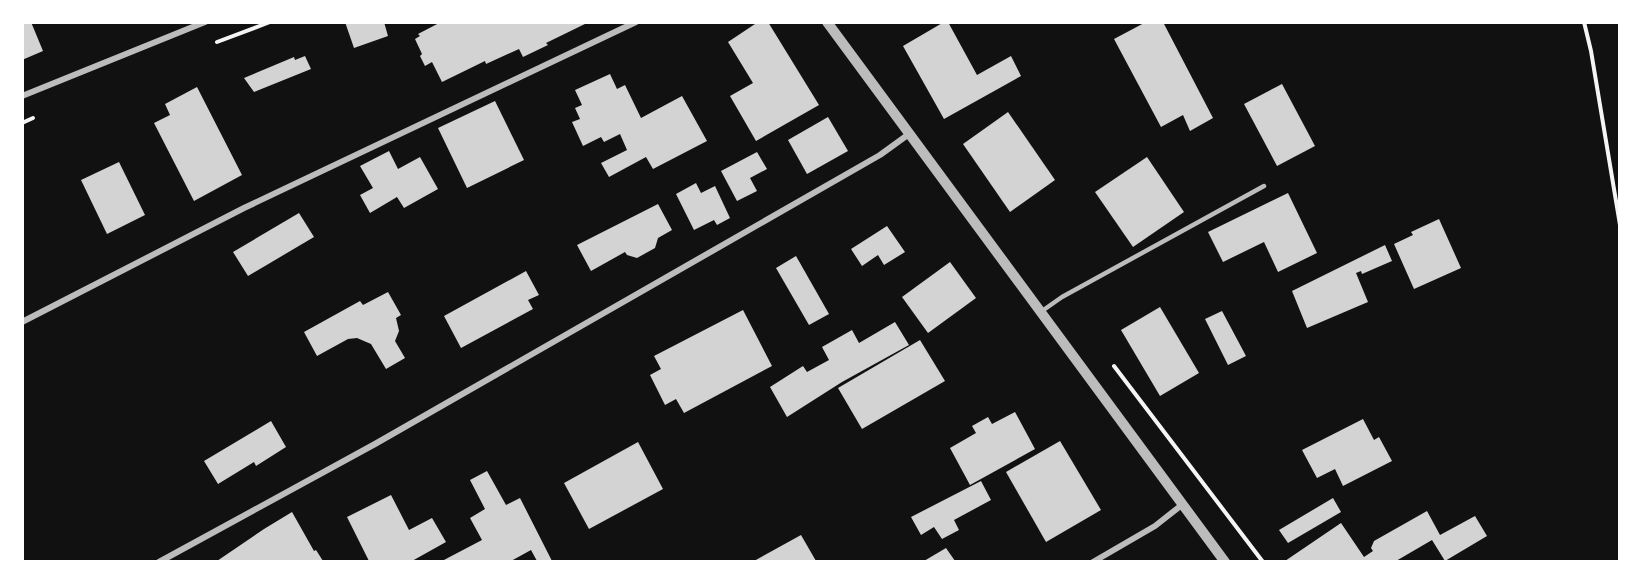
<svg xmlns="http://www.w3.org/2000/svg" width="1642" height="584" font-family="'Archivo Narrow',sans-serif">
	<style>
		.building { fill: #d3d3d3 }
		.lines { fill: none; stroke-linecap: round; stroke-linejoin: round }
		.path { stroke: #f5f5f5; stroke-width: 4 }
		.service { stroke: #bcbcbc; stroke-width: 4.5 }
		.minor { stroke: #bcbcbc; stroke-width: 6 }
		.tertiary { stroke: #bcbcbc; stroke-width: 10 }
	</style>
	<rect width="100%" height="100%" fill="#111"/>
	<g class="building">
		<polygon points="22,22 31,22 43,51 22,60"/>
		<polygon points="345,22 384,22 388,36 354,48"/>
		<polygon points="441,22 587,22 587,23 546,43 548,45 523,57 519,49 486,64 485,61 442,82 432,62 425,66 420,56 422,54 415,39 420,36 418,34"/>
		<polygon points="758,22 768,22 819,105 756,141 730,96 753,83 728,42"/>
		<polygon points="944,22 948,22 977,75 1011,56 1021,76 944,119 903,46"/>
		<polygon points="1146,22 1163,22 1213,118 1190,131 1183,115 1161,127 1114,39"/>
		<polygon points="305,56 311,69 254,92 244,78 294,57 295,60"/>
		<polygon points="610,74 617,89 625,85 641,118 682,96 707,141 653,169 646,157 609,177 601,163 627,150 620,134 604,142 601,137 583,146 572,122 580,119 575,108 582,105 575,90"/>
		<polygon points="1282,84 1315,146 1277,166 1244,104"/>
		<polygon points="197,87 242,175 194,201 154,123 170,115 165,104"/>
		<polygon points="495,101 524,160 467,188 438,128"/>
		<polygon points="1008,112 1055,180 1010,212 963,144"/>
		<polygon points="828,117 848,151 807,174 788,140"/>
		<polygon points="389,151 398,169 420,157 438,189 404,208 397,197 370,213 360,195 373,188 360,166"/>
		<polygon points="757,152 767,169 750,178 757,191 737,201 721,171"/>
		<polygon points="1147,157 1184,212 1133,247 1095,192"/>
		<polygon points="119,162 145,215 107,234 81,180"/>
		<polygon points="696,183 701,193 715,186 730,218 717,225 714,220 694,230 676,194"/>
		<polygon points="1288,193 1317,253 1278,272 1264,242 1223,262 1208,232"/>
		<polygon points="658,204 672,230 658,238 655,248 637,258 627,255 625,252 591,271 577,245"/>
		<polygon points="299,213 314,237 248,276 233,252"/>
		<polygon points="1439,219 1461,268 1414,289 1394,244 1413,235 1411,232"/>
		<polygon points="887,226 905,252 884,265 878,255 862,266 851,249"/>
		<polygon points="1385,245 1392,261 1362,274 1361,271 1356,273 1368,302 1307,328 1292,291"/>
		<polygon points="796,256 829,314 809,325 776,268"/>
		<polygon points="950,262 976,298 928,333 902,297"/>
		<polygon points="526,271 539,295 528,300 533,309 461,348 444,316"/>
		<polygon points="388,292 401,315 396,318 399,331 395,341 405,358 386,369 371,344 357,338 348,339 317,356 304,332 360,301 363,305"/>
		<polygon points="1160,307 1199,373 1160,396 1121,330"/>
		<polygon points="743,310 772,366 684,413 676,399 665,405 650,375 661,369 654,356"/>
		<polygon points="1222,311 1246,356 1228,365 1205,319"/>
		<polygon points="895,322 909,345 842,382 787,417 770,387 803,366 807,372 829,360 822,347 852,330 859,343"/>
		<polygon points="920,340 945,381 862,429 838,388"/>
		<polygon points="1015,412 1035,449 970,485 950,448 976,433 972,426 988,417 992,424"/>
		<polygon points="1363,419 1374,440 1379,437 1392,461 1343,486 1335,469 1317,478 1302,450"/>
		<polygon points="271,421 286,447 256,466 254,462 218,484 204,461"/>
		<polygon points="1060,441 1101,510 1046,542 1006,472"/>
		<polygon points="638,442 663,489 589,529 564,483"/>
		<polygon points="487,471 506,505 520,498 552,561 537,561 531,550 511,561 442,561 482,540 470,518 485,509 470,480"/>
		<polygon points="981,481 991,500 954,520 959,530 942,539 934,527 921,535 911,517"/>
		<polygon points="391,495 409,530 432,518 446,542 412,561 369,561 347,517"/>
		<polygon points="1333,498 1341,512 1288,543 1279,530"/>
		<polygon points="1427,511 1440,535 1475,516 1487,536 1445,561 1432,540 1396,561 1285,561 1341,523 1364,557 1373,551 1371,548 1374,541"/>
		<polygon points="292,512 314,551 316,550 323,561 217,561 264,529"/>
		<polygon points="801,535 816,561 754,561"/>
		<polygon points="946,548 955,561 924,561"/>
	</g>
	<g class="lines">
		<g class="path">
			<polyline points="1584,22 1591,51 1620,225"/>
			<polyline points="217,42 270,22"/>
			<polyline points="22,123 33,118"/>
			<polyline points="1114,366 1263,562"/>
		</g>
		<polyline class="service" points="1042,311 1062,297 1264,186"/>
		<g class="minor">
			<polyline points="22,96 205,22"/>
			<polyline points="22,322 244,208 636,22"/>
			<polyline points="159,562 375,444 880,155 909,134"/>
			<polyline points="1093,562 1155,526 1183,504"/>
		</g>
		<polyline class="tertiary" points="827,22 1225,562"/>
	</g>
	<rect width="1642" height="584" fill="none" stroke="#ffffff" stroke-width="48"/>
</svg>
